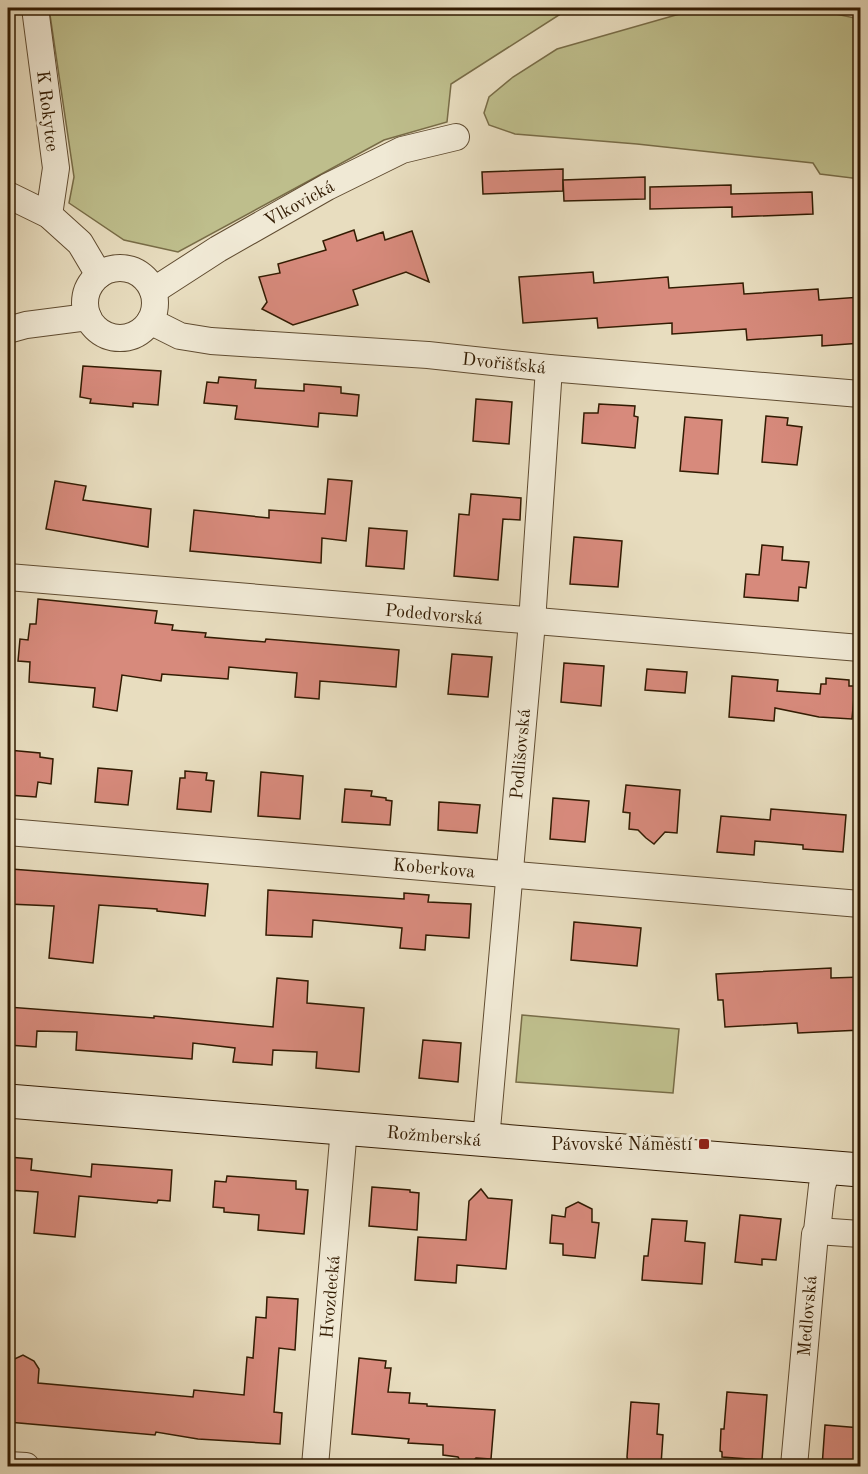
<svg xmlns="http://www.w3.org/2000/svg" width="868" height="1474" font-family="'Old Standard TT',serif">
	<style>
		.green { fill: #bebe8c; stroke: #786c47; stroke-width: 1.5 }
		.building { fill: #d78a7c; stroke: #321b02; stroke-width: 1.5 }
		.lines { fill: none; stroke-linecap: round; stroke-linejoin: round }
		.street-casing { stroke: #604c31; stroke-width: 28 }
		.secondary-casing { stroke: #321b02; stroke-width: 35 }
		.street { stroke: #f0e9d5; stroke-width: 26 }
		.secondary { stroke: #f0e9d5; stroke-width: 33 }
		.poi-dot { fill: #8f2418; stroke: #f0e9d5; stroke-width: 2 }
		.labels { text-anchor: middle; stroke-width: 6; stroke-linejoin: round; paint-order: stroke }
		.street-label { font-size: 18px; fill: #321b02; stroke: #f0e9d5 }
		.poi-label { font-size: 18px; fill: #321b02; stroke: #f0e9d5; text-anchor: end }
	</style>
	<rect width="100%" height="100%" fill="#e8ddbf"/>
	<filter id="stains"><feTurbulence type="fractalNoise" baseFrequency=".00333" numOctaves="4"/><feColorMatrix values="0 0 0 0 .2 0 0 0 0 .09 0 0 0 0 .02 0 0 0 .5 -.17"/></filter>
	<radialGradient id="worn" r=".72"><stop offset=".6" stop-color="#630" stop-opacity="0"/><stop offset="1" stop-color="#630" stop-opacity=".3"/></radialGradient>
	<g class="green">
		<polygon points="49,8 582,8 562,13 451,84 447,122 384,140 178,252 124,240 69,203 74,177"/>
		<polygon points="737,8 811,9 860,19 860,179 820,174 813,163 637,144 515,134 489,125 484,113 489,97 513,77 557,49 683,13"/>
		<polygon points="522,1015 679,1029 673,1093 516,1082"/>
	</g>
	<g class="building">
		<polygon points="563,169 563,191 483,194 482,172"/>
		<polygon points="645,177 645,199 564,201 563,180"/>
		<polygon points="731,185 731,194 812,192 813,214 732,217 732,207 650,209 650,187"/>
		<polygon points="354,230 357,241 383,232 385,240 412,231 429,282 406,272 353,290 358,305 293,325 262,309 267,302 259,277 280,273 278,264 326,250 323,241"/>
		<polygon points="593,272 594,283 668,277 669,288 743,283 744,294 818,289 819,300 861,297 861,343 822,346 822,335 747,340 746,329 672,334 672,323 598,328 597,318 523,323 519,277"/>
		<polygon points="83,366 161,371 158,405 133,403 133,407 90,403 91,399 80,397"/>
		<polygon points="219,377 256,380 255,388 304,391 304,384 341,387 341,393 359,395 357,416 319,413 318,427 235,419 237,406 204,403 207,382 218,383"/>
		<polygon points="476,399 512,402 509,444 473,441"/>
		<polygon points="599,404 635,406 634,416 638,417 635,448 582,443 584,413 598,413"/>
		<polygon points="766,416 788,418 787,425 802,427 797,465 762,462"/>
		<polygon points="685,417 722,420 718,474 680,471"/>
		<polygon points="328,479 352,481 346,541 322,538 321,563 190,551 194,510 269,518 269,510 325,514"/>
		<polygon points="55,481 86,486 83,500 151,509 148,547 46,529"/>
		<polygon points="471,494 521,498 520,520 503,519 498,580 454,576 459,514 469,515"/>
		<polygon points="369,528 407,531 404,569 366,566"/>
		<polygon points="574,537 622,541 618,587 570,584"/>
		<polygon points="762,545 783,547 782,560 809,562 806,588 799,587 798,601 744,597 746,574 759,575"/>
		<polygon points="38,599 157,611 155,623 173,625 172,630 206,633 205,637 265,642 266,639 399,650 396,687 320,681 319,699 295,697 297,673 229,667 228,679 162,674 161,681 122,675 117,711 93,707 95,688 29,682 30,662 18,661 20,639 28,640 30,624 36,624"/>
		<polygon points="452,654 492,657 488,697 448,694"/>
		<polygon points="564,663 604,666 601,706 561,702"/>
		<polygon points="647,669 687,672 685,693 645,690"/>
		<polygon points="732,676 778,680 777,691 820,694 821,684 826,684 826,678 849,680 849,686 855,686 852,719 819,717 775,708 774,721 729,717"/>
		<polygon points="8,750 40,753 40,757 53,759 51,784 38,782 36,797 8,795"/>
		<polygon points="98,768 132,771 128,805 95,802"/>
		<polygon points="185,771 207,773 206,780 214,781 211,812 177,809 180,778 185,778"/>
		<polygon points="261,772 303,776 300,819 258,816"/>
		<polygon points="626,785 680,790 677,833 665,832 654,844 646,838 638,830 629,829 630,813 623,812"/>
		<polygon points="345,789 372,791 371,796 386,798 386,800 392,801 390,825 342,822"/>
		<polygon points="553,798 589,801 585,842 550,839"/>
		<polygon points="439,802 480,805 477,833 438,830"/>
		<polygon points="771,809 846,815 843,852 803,849 803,845 755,841 754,855 717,852 721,816 770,820"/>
		<polygon points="11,869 208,884 205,916 157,911 157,909 99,905 93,963 49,958 54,906 8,904 8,878 11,878"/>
		<polygon points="268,890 404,899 404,893 429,895 428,902 471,904 469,938 426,935 425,950 400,948 402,928 313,920 312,937 266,935"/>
		<polygon points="574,922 641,928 637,966 571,960"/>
		<polygon points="831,968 831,978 861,977 861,1030 798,1033 797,1023 725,1027 723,1000 718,1000 716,974"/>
		<polygon points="277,978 308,981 307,1003 364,1008 359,1072 316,1068 317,1052 273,1050 272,1065 233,1062 235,1048 193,1043 192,1059 76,1050 77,1032 37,1031 36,1047 8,1045 8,1007 154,1018 154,1016 273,1027"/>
		<polygon points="423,1040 461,1043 458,1082 419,1078"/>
		<polygon points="8,1157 32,1159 31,1170 91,1177 92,1164 172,1170 170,1201 158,1200 157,1203 79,1196 75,1237 34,1233 38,1192 8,1190"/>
		<polygon points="227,1176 296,1181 296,1189 308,1190 304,1234 258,1230 259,1215 224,1212 224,1208 213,1207 215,1181 226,1182"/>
		<polygon points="372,1187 410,1190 410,1192 419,1193 417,1230 369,1226"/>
		<polygon points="481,1189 488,1198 512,1200 506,1269 457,1265 456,1283 415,1280 418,1237 466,1240 469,1201"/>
		<polygon points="578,1202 592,1209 592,1222 599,1223 595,1258 563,1255 563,1244 550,1243 552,1215 565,1217 566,1208"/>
		<polygon points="740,1215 781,1219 776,1260 762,1259 762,1265 735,1262"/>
		<polygon points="652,1219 687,1221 685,1241 705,1243 702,1284 642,1280 644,1256 648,1256"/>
		<polygon points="267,1297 298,1299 295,1350 279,1348 274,1412 282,1413 280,1444 198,1439 156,1432 155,1435 8,1422 8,1362 23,1355 34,1361 39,1369 38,1383 193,1397 194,1390 244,1395 247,1357 253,1358 256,1317 266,1318"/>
		<polygon points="359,1358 386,1361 385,1368 391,1368 388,1392 410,1393 409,1403 427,1404 427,1406 495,1410 491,1459 476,1458 467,1467 464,1467 458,1457 443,1455 443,1445 408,1443 409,1439 352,1434"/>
		<polygon points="727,1392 767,1395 762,1460 722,1457 722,1452 720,1451 721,1429 724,1429"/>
		<polygon points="631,1402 659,1404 657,1434 663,1435 661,1465 628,1462 627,1457"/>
		<polygon points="825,1425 861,1428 861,1467 822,1467"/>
	</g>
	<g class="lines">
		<g class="street-casing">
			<g id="street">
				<polyline points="35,8 56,168 49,215"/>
				<polyline points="8,195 49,215 80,243 99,275"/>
				<circle cx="120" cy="303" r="35"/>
				<polyline points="153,291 218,249 327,187 402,150 456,137"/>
				<polyline points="150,321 180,336 211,341 428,355 549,368 860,394"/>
				<polyline points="8,330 26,325 88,317"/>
				<polyline points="8,577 860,648"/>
				<polyline points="8,832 860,904"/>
				<polyline points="486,1140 532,622 549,368"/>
				<polyline points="817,1231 860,1234"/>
				<polyline points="8,1465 26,1466"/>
				<polyline points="315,1466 344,1128"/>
				<polyline points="794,1466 815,1234 817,1231 822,1186 828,1168"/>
			</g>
		</g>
		<g class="secondary-casing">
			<polyline id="secondary" points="8,1101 860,1170"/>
		</g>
		<use href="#street" class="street"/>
		<use href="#secondary" class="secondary"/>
	</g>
	<rect class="poi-dot" x="698" y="1138" width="12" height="12" rx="3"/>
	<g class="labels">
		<g class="street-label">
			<text transform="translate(48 111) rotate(83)" y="6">K Rokytce</text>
			<text transform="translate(299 203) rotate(-29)" y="6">Vlkovická</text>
			<text transform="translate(504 363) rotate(6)" y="6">Dvořišťská</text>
			<text transform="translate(434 614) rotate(5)" y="6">Podedvorská</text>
			<text transform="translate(520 754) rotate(-85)" y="6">Podlišovská</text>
			<text transform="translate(434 868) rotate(5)" y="6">Koberkova</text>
			<text transform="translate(434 1136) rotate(5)" y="6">Rožmberská</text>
			<text transform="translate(330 1297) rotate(-85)" y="6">Hvozdecká</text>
			<text transform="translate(807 1316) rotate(-85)" y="6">Medlovská</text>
		</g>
		<g class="poi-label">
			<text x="692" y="1150">Pávovské Náměstí</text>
		</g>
	</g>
	<rect width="868" height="1474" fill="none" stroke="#e8ddbf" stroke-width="30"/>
	<rect x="9" y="9" width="850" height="1456" fill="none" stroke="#321b02" stroke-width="3"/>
	<rect x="15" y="15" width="838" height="1444" fill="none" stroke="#321b02" stroke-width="1.5"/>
	<rect width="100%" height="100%" filter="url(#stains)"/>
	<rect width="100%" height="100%" fill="url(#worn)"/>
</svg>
